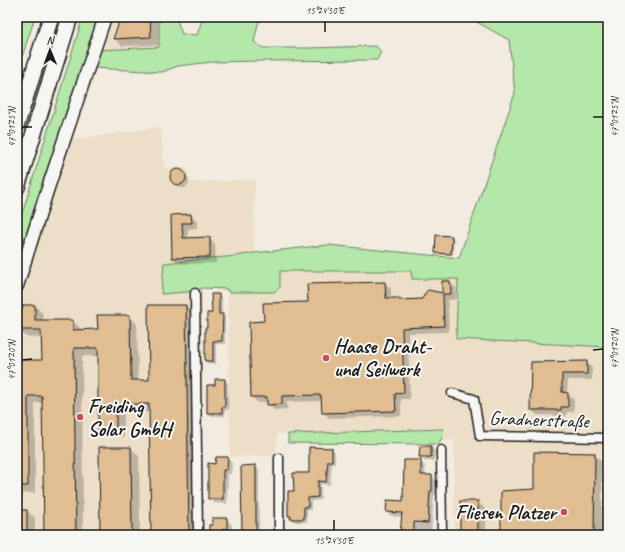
<svg xmlns="http://www.w3.org/2000/svg" width="625" height="552" font-family="Caveat,sans-serif">
	<style>
		.built { fill: #eddec8 }
		.green { fill: #b4e8a9; stroke: #688262 }
		.shadow { fill: #0003 }
		.building { fill: #e0be92; stroke: #1c1c1c }
		.lines { fill: none; stroke-linecap: round; stroke-linejoin: round }
		.street-casing { stroke: #1c1c1c; stroke-width: 11 }
		.secondary-casing { stroke: #1c1c1c; stroke-width: 15 }
		.highway-casing { stroke: #1c1c1c; stroke-width: 18 }
		.street { stroke: #f6f6f2; stroke-width: 8 }
		.secondary { stroke: #f6f6f2; stroke-width: 12 }
		.highway { stroke: #f6f6f2; stroke-width: 15 }
		.ticks { fill: none; stroke: #1c1c1c; stroke-width: 1.5 }
		.poi-dot { fill: #d1495b; stroke: #f6f6f2; stroke-width: 1.5 }
		.labels { text-anchor: middle; stroke-width: 4; stroke-linejoin: round; paint-order: stroke }
		.poi-label { font-size: 20px; font-weight: bold; fill: #1c1c1c; stroke: #f6f6f2; text-anchor: start }
		.street-label { font-size: 20px; fill: #1c1c1c; stroke: #f6f6f2 }
		.neatline { fill: none; stroke: #1c1c1c; stroke-width: 1.5 }
		.ticks-label { font-size: 10px; text-anchor: middle; fill: #1c1c1c }
	</style>
	<rect width="100%" height="100%" fill="#f2ebdf"/>
	<filter id="ink" filterUnits="userSpaceOnUse"><feTurbulence type="fractalNoise" baseFrequency=".025" numOctaves="2"/><feDisplacementMap in="SourceGraphic" scale="8" xChannelSelector="R" yChannelSelector="G"/><feConvolveMatrix kernelMatrix="1 2 1 2 8 2 1 2 1" color-interpolation-filters="sRGB"/></filter>
	<g filter="url(#ink)">
		<g class="built">
			<polygon points="109,17 159,17 159,47 99,50"/>
			<polygon points="161,127 164,168 187,167 189,183 255,179 254,253 236,256 164,263 202,288 202,535 17,535 17,296 23,297 27,279 70,140"/>
			<polygon points="280,271 411,271 412,279 458,279 456,339 608,347 608,535 454,535 454,440 442,439 443,429 277,434 276,456 230,457 228,292 274,292 280,287"/>
		</g>
		<g class="green">
			<polygon points="17,17 35,17 17,72"/>
			<polygon points="83,17 100,17 65,117 17,270 17,230"/>
			<polygon points="159,17 176,17 182,34 197,35 203,17 262,17 258,24 254,42 263,48 308,48 376,46 381,52 377,60 259,61 212,62 178,66 162,72 93,68 99,50 159,47"/>
			<polygon points="468,17 608,17 608,347 456,339 458,279 412,279 411,271 280,271 280,287 274,292 228,292 227,289 202,288 198,291 161,294 164,263 236,256 254,253 328,245 459,258 515,93 509,40"/>
			<polygon points="443,429 442,439 437,444 288,443 288,434"/>
		</g>
		<g class="shadow">
			<polygon points="122,17 158,17 158,45 122,46 114,38"/>
			<polygon points="179,170 183,172 189,179 189,183 185,188 181,188 179,187 172,179 172,175 175,171"/>
			<polygon points="191,215 197,221 197,228 188,229 188,239 209,238 215,244 216,263 179,264 173,258 172,216"/>
			<polygon points="437,236 452,237 454,239 453,255 438,254 436,252"/>
			<polygon points="450,282 456,288 456,299 448,300 449,332 408,333 410,399 401,399 401,416 329,418 323,412 322,401 287,402 287,409 274,410 268,404 268,402 258,403 252,397 265,322 309,303 385,283 391,289 391,299 399,299 401,300 423,300 443,294"/>
			<polygon points="219,295 222,298 222,315 225,318 225,344 216,344 216,364 209,364 206,361 208,329"/>
			<polygon points="35,306 43,314 43,321 73,321 81,329 81,330 99,330 129,316 137,324 138,381 150,381 186,306 194,314 196,535 152,535 150,412 124,412 124,437 107,437 99,429 99,356 82,356 83,535 45,535 43,403 35,403 35,493 23,493 22,501 17,501 17,361 43,361 42,338 26,337 18,330"/>
			<polygon points="586,362 592,368 592,380 568,380 567,393 574,400 574,412 567,412 566,416 537,415 531,409 532,363"/>
			<polygon points="225,380 228,384 229,410 225,410 225,416 211,416 208,412 216,386"/>
			<polygon points="431,447 435,451 434,461 424,461 420,457"/>
			<polygon points="131,448 139,456 140,535 101,535"/>
			<polygon points="332,449 335,452 335,464 332,464 330,485 321,484 321,500 311,501 311,510 307,510 307,522 295,522 289,516 295,492"/>
			<polygon points="594,454 602,462 602,535 502,535 535,490"/>
			<polygon points="227,458 232,463 231,474 228,474 227,504 214,503 209,498 216,465"/>
			<polygon points="420,461 425,466 425,476 432,476 436,481 436,495 434,495 431,535 400,535 400,534 401,534 402,517 391,516 387,512 404,502"/>
			<polygon points="255,466 259,470 259,535 243,535"/>
			<polygon points="478,502 486,510 486,535 461,535"/>
			<polygon points="17,511 27,511 35,518 35,535 17,535"/>
			<polygon points="226,519 232,525 232,534 210,535"/>
		</g>
		<g class="building">
			<polygon points="121,17 150,17 151,37 113,39"/>
			<circle cx="178" cy="177" r="8"/>
			<polygon points="191,214 192,223 182,223 183,238 210,237 210,257 172,258 171,215"/>
			<polygon points="436,235 452,236 451,254 435,253"/>
			<polygon points="442,281 450,281 451,294 443,294 444,326 402,328 404,393 395,394 396,411 322,413 321,395 282,396 282,404 267,405 267,397 251,397 249,322 264,321 263,303 308,302 307,284 385,282 386,298 399,298 399,300 422,299 426,292 428,290 442,293"/>
			<polygon points="211,294 219,294 219,314 223,314 222,341 213,341 213,361 205,361 205,328 207,328 207,313 212,313"/>
			<polygon points="23,305 35,305 35,320 73,320 73,330 98,329 97,315 130,315 131,380 149,380 148,305 186,305 189,535 151,535 149,404 116,404 116,429 98,430 98,348 74,348 76,535 44,535 42,396 28,396 28,486 17,486 17,360 42,360 41,330 17,330"/>
			<polygon points="587,361 587,374 562,374 562,392 568,393 568,407 561,407 561,410 530,410 531,362"/>
			<polygon points="215,379 225,379 225,407 222,407 222,413 207,413 207,385 215,385"/>
			<polygon points="420,446 431,446 431,457 419,457"/>
			<polygon points="99,447 131,447 132,535 100,535"/>
			<polygon points="309,447 332,448 332,461 328,461 326,482 318,481 318,497 308,498 308,507 304,507 304,519 290,519 291,516 288,516 288,491 294,491 293,473 309,473"/>
			<polygon points="534,452 595,453 594,535 501,535 501,491 534,489"/>
			<polygon points="216,457 228,457 227,470 223,470 223,499 208,499 208,463 215,464"/>
			<polygon points="404,460 421,460 421,475 432,475 432,491 430,491 428,523 414,522 414,535 400,535 402,513 386,512 387,500 403,501"/>
			<polygon points="256,465 256,535 242,535 241,466"/>
			<rect x="460" y="501" width="18" height="34"/>
			<rect x="17" y="510" width="10" height="25"/>
			<polygon points="212,518 227,518 227,529 223,529 223,535 209,535 209,525 212,525"/>
		</g>
		<g class="lines">
			<g class="street-casing">
				<g id="street">
					<polyline points="195,293 198,535"/>
					<polyline points="452,393 474,399 480,436 608,438"/>
					<polyline points="441,450 442,535"/>
					<polyline points="279,535 279,458"/>
				</g>
			</g>
			<g class="secondary-casing">
				<polyline id="secondary" points="17,286 48,188 105,17"/>
			</g>
			<g class="highway-casing">
				<g id="highway">
					<polyline points="17,124 51,17"/>
					<polyline points="17,187 70,17"/>
				</g>
			</g>
			<use href="#street" class="street"/>
			<use href="#secondary" class="secondary"/>
			<use href="#highway" class="highway"/>
		</g>
	</g>
	<path class="ticks" d="M 325,22 L 325,32M 593,117 L 603,117M 22,127 L 32,127M 593,350 L 603,349M 22,360 L 32,359M 334,520 L 334,530"/>
	<g class="poi-dot">
		<circle cx="326" cy="358" r="4"/>
		<circle cx="80" cy="417" r="4"/>
		<circle cx="564" cy="512" r="4"/>
	</g>
	<g class="labels">
		<g class="poi-label">
			<text x="334" y="353">Haase Draht-<tspan x="334" dy="23">und Seilwerk</tspan></text>
			<text x="88" y="413">Freiding<tspan x="88" dy="23">Solar GmbH</tspan></text>
			<text x="556" y="519" text-anchor="end">Fliesen Platzer</text>
		</g>
		<g class="street-label">
			<text transform="translate(539 419) rotate(2)" y="7">Gradnerstraße</text>
		</g>
	</g>
	<rect width="625" height="552" fill="none" stroke="#f6f6f2" stroke-width="44"/>
	<g transform="translate(50 50) rotate(359)" stroke="#f6f6f2" stroke-width="3" paint-order="stroke">
	<path d="M0-3L7 15L0 10L-7 15Z" fill="#1c1c1c"/>
	<text y="-6" font-size="11" font-weight="bold" text-anchor="middle" fill="#1c1c1c">N</text>
	</g>
	<rect x="22" y="22" width="581" height="508" class="neatline"/>
	<g class="ticks-label">
		<text x="325" y="14">15°24'50"E</text>
		<text transform="translate(614 117) rotate(-90)" y="4">47°01'25"N</text>
		<text transform="translate(11 127) rotate(-90)" y="4">47°01'25"N</text>
		<text transform="translate(614 349) rotate(-90)" y="4">47°01'20"N</text>
		<text transform="translate(11 360) rotate(-90)" y="4">47°01'20"N</text>
		<text x="334" y="544">15°24'50"E</text>
	</g>
</svg>
